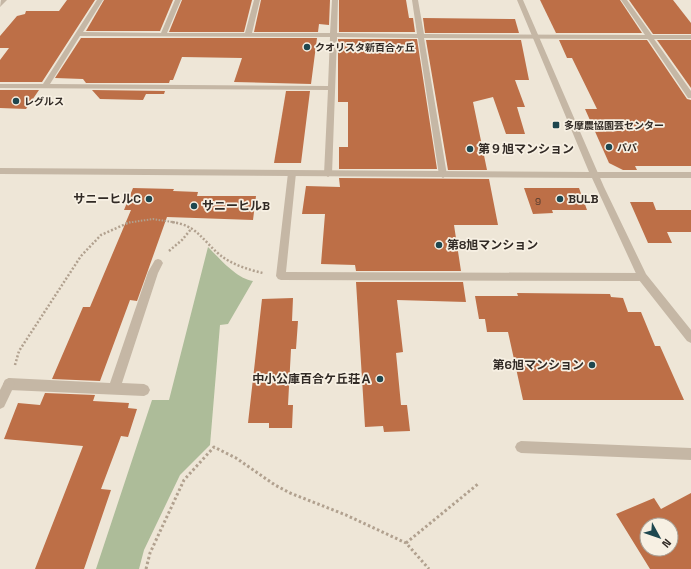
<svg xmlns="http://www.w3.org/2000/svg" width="691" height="569" font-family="'Space Grotesk','Noto Sans JP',sans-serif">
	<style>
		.green { fill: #adbc99 }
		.building { fill: #bd6f47; fill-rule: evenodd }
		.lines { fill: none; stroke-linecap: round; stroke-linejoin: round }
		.path-far2 { stroke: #b1a18f; stroke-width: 2; stroke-dasharray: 1.5 1.5; stroke-linecap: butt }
		.path-far1 { stroke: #b1a18f; stroke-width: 2.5; stroke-dasharray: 2 2; stroke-linecap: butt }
		.path { stroke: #b1a18f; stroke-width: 3; stroke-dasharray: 2.5 2.5; stroke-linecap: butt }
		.service { fill: #c5b7a5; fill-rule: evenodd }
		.minor { fill: #c5b7a5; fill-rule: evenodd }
		.tertiary { fill: #c5b7a5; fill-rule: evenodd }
		.poi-dot { fill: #1e474f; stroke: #f7f0e3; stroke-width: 1.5 }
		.labels { text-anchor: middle; stroke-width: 3.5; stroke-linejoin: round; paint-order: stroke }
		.far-poi-label { font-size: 10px; font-weight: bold; fill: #312a25; stroke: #f7f0e3; text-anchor: start }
		.number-label { font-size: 10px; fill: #543b2e }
		.poi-label { font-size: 12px; font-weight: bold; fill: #312a25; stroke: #f7f0e3; text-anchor: start }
	</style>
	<rect width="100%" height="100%" fill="#eee6d7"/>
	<path class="green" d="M 208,247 C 219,258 237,279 253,281 L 228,324 L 220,325 L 210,445 L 180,475 L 144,550 L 139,569 L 96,569 L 152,400 L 169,400 Z"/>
	<g class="building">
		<polygon points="67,0 95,0 42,82 0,82 0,60 9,48 0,48 0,36 17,16 25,14 26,11 59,11"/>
		<polygon points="104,0 173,0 160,31 86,31"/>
		<polygon points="182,0 252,0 244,32 169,32"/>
		<polygon points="261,0 330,0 329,25 319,24 318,32 254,32"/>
		<polygon points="339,0 406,0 409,18 413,18 415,32 339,32"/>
		<polygon points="540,0 620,0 642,33 556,33"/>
		<polygon points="629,0 673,0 691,23 691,34 653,34"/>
		<polygon points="423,18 515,19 519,33 425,33"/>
		<polygon points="81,38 317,38 311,84 234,82 242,58 182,57 173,80 170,80 169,83 86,83 83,79 55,78"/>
		<polygon points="338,39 417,39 437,169 339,169 339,147 348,147 348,102 338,102"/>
		<polygon points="426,40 521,40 529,80 515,80 525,107 517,107 525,134 506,134 493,97 473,102 487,170 448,170"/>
		<polygon points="559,40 647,40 687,99 691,100 691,166 635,166 637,170 623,170 609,163 585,109 597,109 572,58 567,58"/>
		<polygon points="657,40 691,40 691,88"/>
		<polygon points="0,90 39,90 26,109 0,108"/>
		<polygon points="92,90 165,91 164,94 146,94 143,100 100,99"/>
		<polygon points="286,91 310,91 301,163 274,163"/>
		<polygon points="339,178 489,179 498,225 454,225 461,271 356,271 355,265 321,264 325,214 302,214 306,186 340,187"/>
		<polygon points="133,188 174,189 173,191 198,192 197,196 256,196 253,220 167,217 137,301 130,300 100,381 52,379 83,307 90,307 131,210 124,210"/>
		<polygon points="524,188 579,188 587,210 552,210 553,213 533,214"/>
		<polygon points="630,202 653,202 656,210 691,210 691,232 667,232 672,243 648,243"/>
		<polygon points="356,282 463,282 466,302 397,300 403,352 396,353 401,405 407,405 410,431 384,432 383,426 365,427"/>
		<polygon points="517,293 610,294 611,297 623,298 628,312 641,312 655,346 660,346 684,400 523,400 508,332 487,332 485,319 479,319 475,296 518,296"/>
		<polygon points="293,298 292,321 298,321 296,349 291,349 288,405 293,405 292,428 269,428 269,423 248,423 262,299"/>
		<polygon points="45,393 95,395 93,401 129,403 128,408 137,409 128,437 121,436 101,489 111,490 84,569 35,569 83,446 4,439 18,403 40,405"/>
		<path d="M 691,493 L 691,569 L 650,569 L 616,514 L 654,498 L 661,509 ZM 647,525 L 671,525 L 671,549 L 647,549 Z"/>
	</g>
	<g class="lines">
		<polyline class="path-far2" points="126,223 153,219 178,223"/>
		<g class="path-far1">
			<path d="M 172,222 C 198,226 201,239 220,255 C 231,264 249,270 263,273"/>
			<polyline points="169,251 182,240 192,228"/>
			<polyline points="15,365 19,351 81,256 101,235 130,222"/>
		</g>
		<g class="path">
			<polyline points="406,543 478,484"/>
			<polyline points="146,569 150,553 184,480 214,447 236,458 275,485 290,493 346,515 406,543 429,569"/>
		</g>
		<polygon class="service" points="158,259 161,260 163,263 158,273 122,383 144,384 148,386 150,390 148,394 144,396 9,390 5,388 3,384 5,380 9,378 110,383 148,272 155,260"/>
		<g class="minor">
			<polygon points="1,0 7,0 0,7"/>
			<path d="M 97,0 L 103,0 L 83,32 L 161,33 L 175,0 L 181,0 L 167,33 L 245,33 L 254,0 L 260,0 L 252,33 L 330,33 L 332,0 L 338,0 L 337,33 L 417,34 L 412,0 L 418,0 L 424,34 L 645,35 L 621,0 L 627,0 L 652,35 L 691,35 L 691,39 L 654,39 L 691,91 L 691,98 L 688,98 L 648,39 L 424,38 L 447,175 L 443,178 L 439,175 L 418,38 L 337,37 L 332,174 L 328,177 L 324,174 L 328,90 L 0,88 L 0,84 L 43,84 ZM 80,36 L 330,37 L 328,86 L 50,84 Z"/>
			<polygon points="292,170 296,173 286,272 642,273 645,274 647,277 645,280 642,281 281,280 278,279 276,276 288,173"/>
			<polygon points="595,172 691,172 691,178 595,178 591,175"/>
			<polygon points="9,378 13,380 15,384 4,407 0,409 0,390 5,380"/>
			<polygon points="521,441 691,448 691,460 521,453 517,451 515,447 517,443"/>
		</g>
		<polygon class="tertiary" points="517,0 523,0 604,187 646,274 691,330 691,343 687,341 639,280 592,178 0,174 0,168 589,172"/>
	</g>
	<g class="poi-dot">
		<circle cx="307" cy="47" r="4"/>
		<circle cx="16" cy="101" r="4"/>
		<rect x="552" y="121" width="8" height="8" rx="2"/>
		<circle cx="609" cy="147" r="4"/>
		<circle cx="470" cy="149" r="4"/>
		<circle cx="149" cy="199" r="4"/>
		<circle cx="560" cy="199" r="4"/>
		<circle cx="194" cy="206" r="4"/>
		<circle cx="439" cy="245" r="4"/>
		<circle cx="592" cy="365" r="4"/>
		<circle cx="380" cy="379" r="4"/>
	</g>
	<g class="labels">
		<g class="far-poi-label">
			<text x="315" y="51">クオリスタ新百合ヶ丘</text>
			<text x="24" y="105">レグルス</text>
			<text x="564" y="129">多摩農協園芸センター</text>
			<text x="617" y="151">パパ</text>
		</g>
		<g class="number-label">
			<text x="538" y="205">9</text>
		</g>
		<g class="poi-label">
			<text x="478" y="153">第９旭マンション</text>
			<text x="141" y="203" text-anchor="end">サニーヒルC</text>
			<text x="568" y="203">BULB</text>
			<text x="202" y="210">サニーヒルB</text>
			<text x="447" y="249">第8旭マンション</text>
			<text x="584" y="369" text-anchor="end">第6旭マンション</text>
			<text x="372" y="383" text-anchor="end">中小公庫百合ケ丘荘Ａ</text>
		</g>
	</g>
	<g transform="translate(659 537) rotate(130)"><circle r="19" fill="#f7f0e3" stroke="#a8a197"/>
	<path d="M0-3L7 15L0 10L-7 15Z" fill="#1e474f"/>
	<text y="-6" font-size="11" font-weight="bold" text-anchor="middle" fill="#312a25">N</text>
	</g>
</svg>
